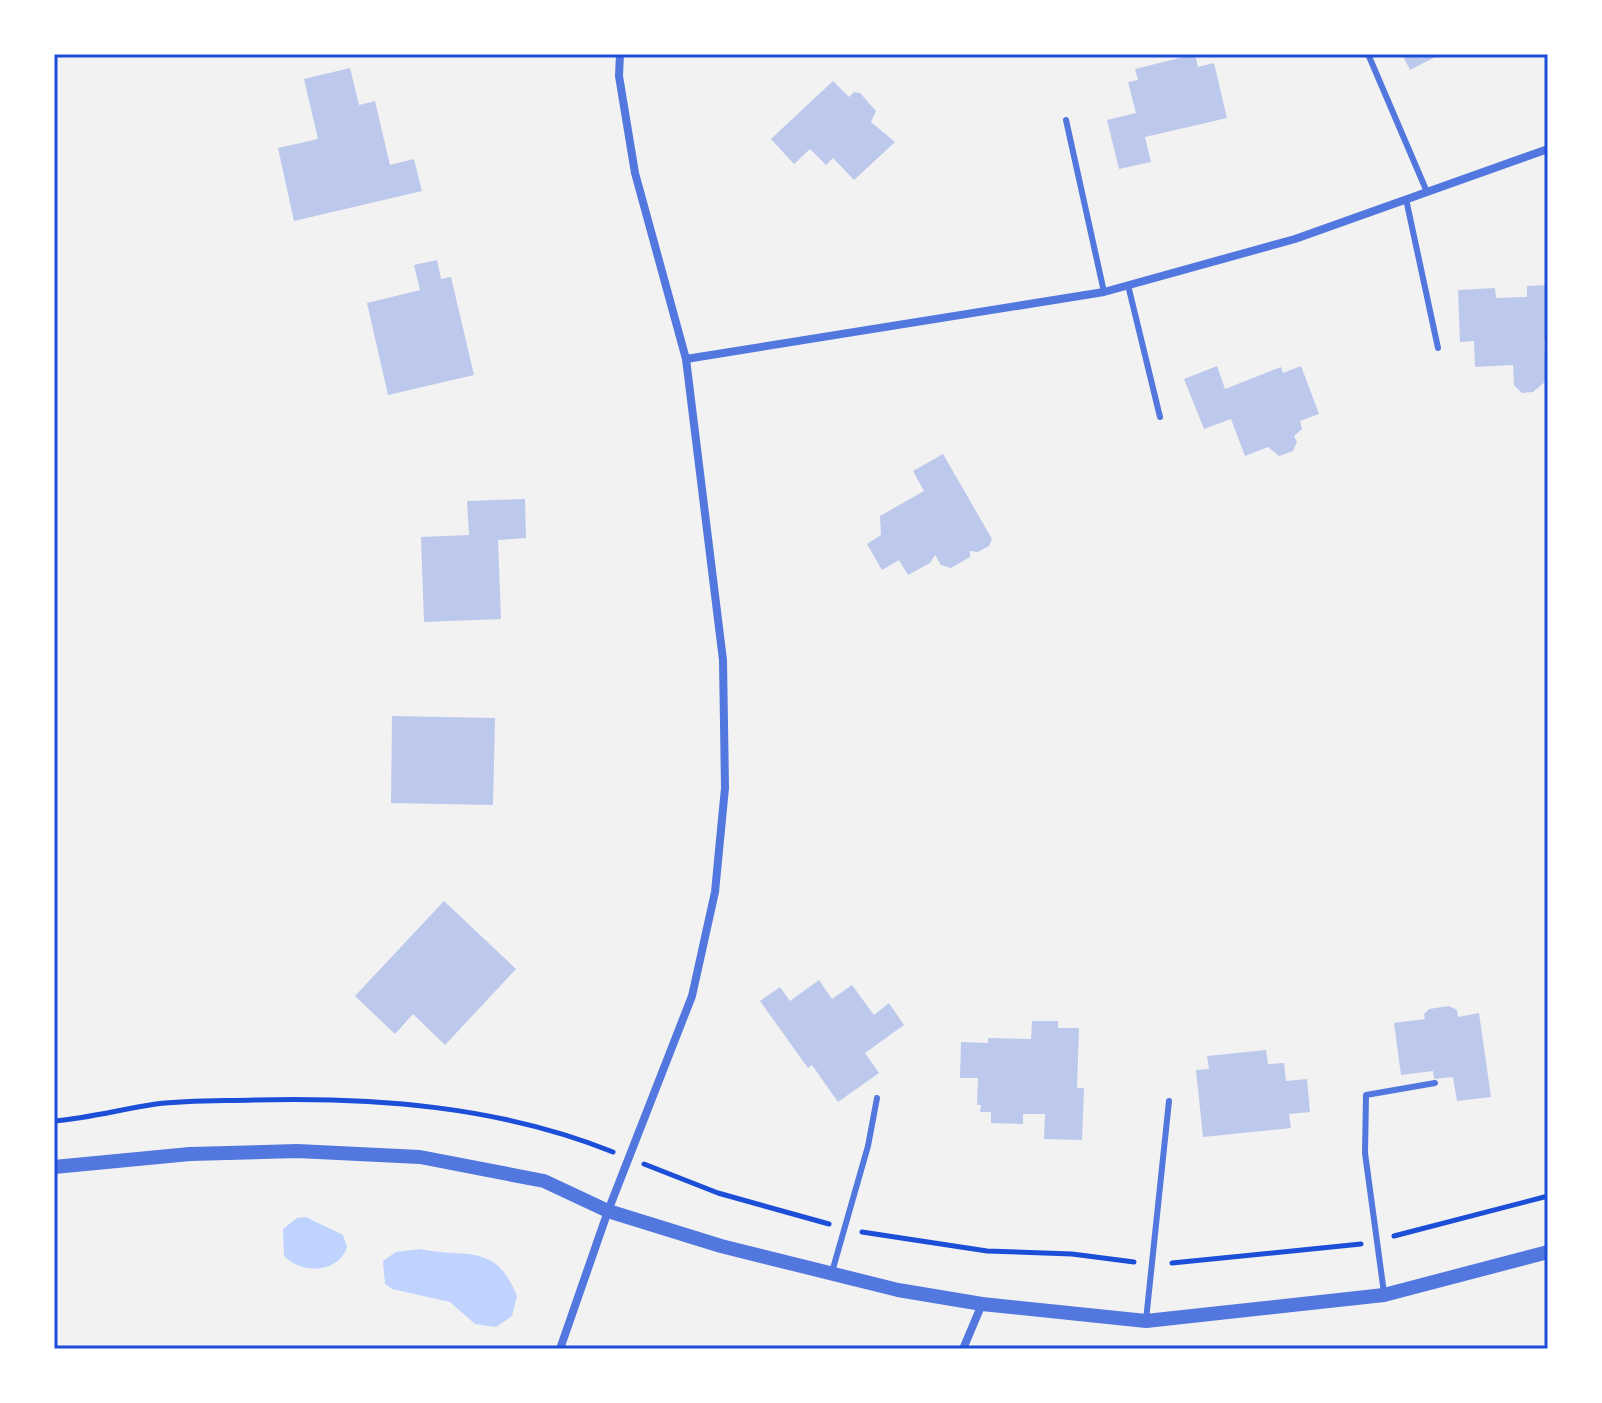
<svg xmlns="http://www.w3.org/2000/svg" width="1602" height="1403" font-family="Overpass,sans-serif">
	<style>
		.water { fill: #bfd3fe }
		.building { fill: #bdc9ec }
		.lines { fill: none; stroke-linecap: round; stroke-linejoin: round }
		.path { stroke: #1d4ed8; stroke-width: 5 }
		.service { stroke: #5277de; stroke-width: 6 }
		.minor { stroke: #5277de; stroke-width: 8 }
		.tertiary { stroke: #5277de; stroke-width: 14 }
		.neatline { fill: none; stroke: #1d4ed8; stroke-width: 3 }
	</style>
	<rect width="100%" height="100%" fill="#f2f2f2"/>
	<g class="water">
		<path d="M 306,1217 L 343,1235 L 347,1247 C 338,1274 301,1274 284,1256 L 283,1229 L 297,1218 Z"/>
		<path d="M 420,1249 C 466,1259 495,1241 517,1296 L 512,1316 L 496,1327 L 475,1324 L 450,1302 L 392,1289 L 385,1284 L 383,1261 L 396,1252 Z"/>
	</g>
	<g class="building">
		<polygon points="1195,54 1198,67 1214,63 1227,118 1145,137 1151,162 1119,169 1107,120 1136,113 1128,82 1138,80 1135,69"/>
		<polygon points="1402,54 1441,54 1410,70"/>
		<polygon points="350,68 359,105 375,101 390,165 414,159 422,191 294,221 278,148 318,139 304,79"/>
		<polygon points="833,81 849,97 854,92 860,93 876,111 871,122 895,142 854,180 833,158 826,165 810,149 794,164 771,139"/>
		<polygon points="437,260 441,279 451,277 474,375 388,395 367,303 420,290 414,265"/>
		<polygon points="1548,285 1548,340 1544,340 1546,381 1533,392 1522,393 1514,385 1513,365 1475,367 1474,341 1460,342 1458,290 1495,288 1496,298 1527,297 1527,286"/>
		<polygon points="1217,366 1225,389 1281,367 1283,373 1301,366 1319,414 1300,421 1302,429 1294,436 1297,442 1293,451 1279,456 1268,447 1245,456 1231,419 1204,429 1184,379"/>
		<polygon points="943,454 992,539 989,546 978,552 970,551 970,557 951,568 941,565 935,555 930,563 908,575 899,560 882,570 867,544 881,535 880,516 924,491 913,471"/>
		<polygon points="525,499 526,538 498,540 501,619 424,622 421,537 469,535 467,501"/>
		<polygon points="392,716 495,718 493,805 391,803"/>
		<polygon points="444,901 516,969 445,1045 413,1014 395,1034 355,996"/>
		<polygon points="819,980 832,999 852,985 874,1015 889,1003 904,1025 865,1053 879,1073 838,1102 812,1065 808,1068 760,1001 780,987 790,1001"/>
		<polygon points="1449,1006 1457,1010 1458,1017 1479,1013 1491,1097 1457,1101 1453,1077 1434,1079 1433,1071 1401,1075 1394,1023 1425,1019 1424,1014 1429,1009"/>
		<polygon points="1032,1021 1058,1021 1058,1028 1079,1028 1077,1088 1084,1088 1082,1140 1044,1139 1045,1114 1023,1114 1023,1124 991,1123 991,1112 980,1112 981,1105 977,1105 978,1078 960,1078 961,1042 988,1043 988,1038 1031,1039"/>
		<polygon points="1266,1050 1268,1064 1284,1063 1286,1081 1307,1079 1310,1112 1289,1114 1291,1128 1203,1137 1196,1070 1209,1069 1207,1056"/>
	</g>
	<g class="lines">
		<g class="path">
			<path d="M 54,1121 C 89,1118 122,1109 156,1104 C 188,1100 221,1101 254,1100 C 374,1097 499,1106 613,1152"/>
			<polyline points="644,1164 718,1193 829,1224"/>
			<polyline points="862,1232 987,1251 1072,1254 1134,1262"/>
			<polyline points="1394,1236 1548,1196"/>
			<polyline points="1172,1263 1361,1244"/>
		</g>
		<g class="service">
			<polyline points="1368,54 1427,192"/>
			<polyline points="1066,120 1104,292"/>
			<polyline points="1406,199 1438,348"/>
			<polyline points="1128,285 1160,417"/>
			<polyline points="832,1272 868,1146 877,1098"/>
			<polyline points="1384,1293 1365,1153 1366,1095 1435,1083"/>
			<polyline points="1146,1320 1169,1101"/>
		</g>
		<g class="minor">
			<polyline points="686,359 1104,292 1295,239 1548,149"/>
			<polyline points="560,1349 608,1211 692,996 715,892 725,788 723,660 686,359 635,173 619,76 620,54"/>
			<polyline points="963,1349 982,1304"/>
		</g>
		<polyline class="tertiary" points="54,1167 190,1154 297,1151 420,1157 544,1181 608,1211 721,1246 898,1290 982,1304 1146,1321 1384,1295 1548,1252"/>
	</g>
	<rect width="1602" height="1403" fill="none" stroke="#ffffff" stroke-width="112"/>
	<rect x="56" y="56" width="1490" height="1291" class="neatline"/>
</svg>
